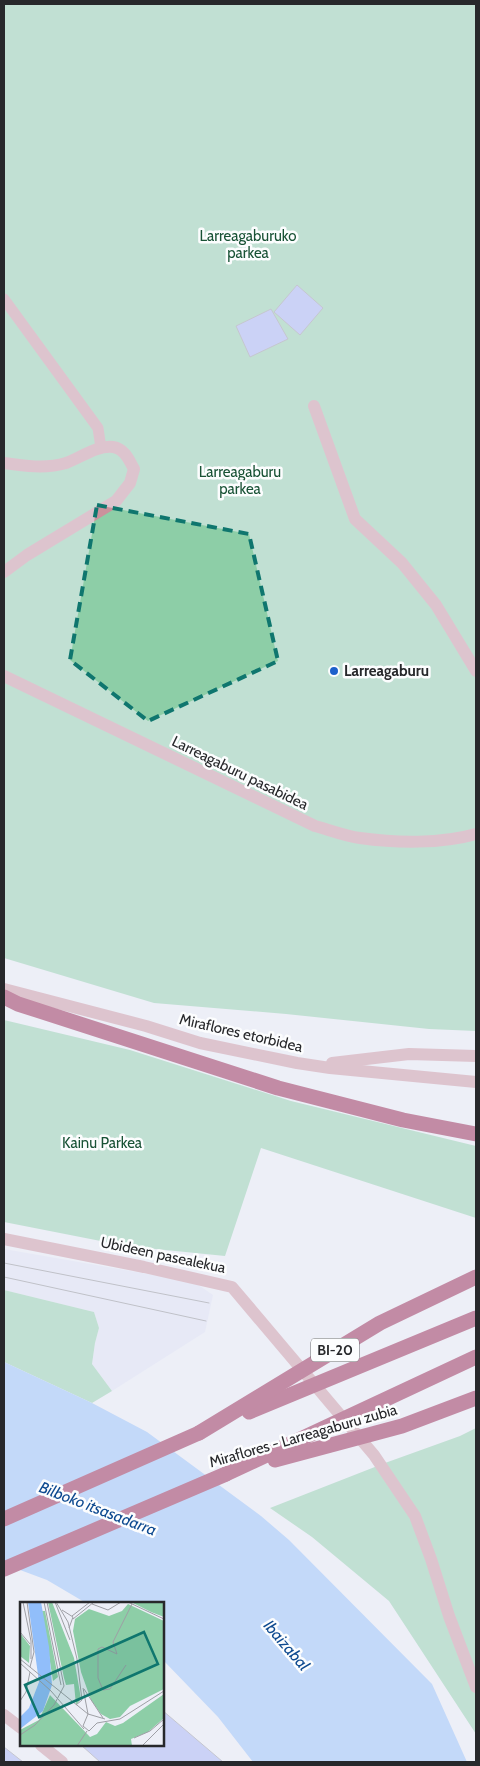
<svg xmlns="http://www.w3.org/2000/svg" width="480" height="1766" font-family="Cabin,sans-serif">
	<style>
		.built { fill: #e0e3f3 }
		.green { fill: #8dcea7 }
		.water { fill: #91befa }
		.building { fill: #a3b0f4; stroke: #95969e }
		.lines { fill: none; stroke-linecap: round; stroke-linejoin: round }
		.service { stroke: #cb919c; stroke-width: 11 }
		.pedestrian { stroke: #cb919c; stroke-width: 12 }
		.minor { stroke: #cb919c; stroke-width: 12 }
		.tertiary { stroke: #cb919c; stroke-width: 12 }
		.motorway { stroke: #8f1340; stroke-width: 15 }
		.tram { stroke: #898a8f; stroke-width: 1 }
		.motorway-bridge { stroke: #8f1340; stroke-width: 15 }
		.marked { fill: none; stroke: #0f766e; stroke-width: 4; stroke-dasharray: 10 6; stroke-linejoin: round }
		.poi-dot { fill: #1d60cb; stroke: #fcfdfe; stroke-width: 2 }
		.labels { text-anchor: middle; stroke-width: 5; stroke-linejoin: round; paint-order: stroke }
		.shield { fill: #fcfdfe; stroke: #67686a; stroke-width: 1 }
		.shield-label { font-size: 14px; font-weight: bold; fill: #27282b }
		.park-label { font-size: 15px; fill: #185235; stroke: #fcfdfe }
		.poi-label { font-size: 15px; font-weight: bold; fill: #27282b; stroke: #fcfdfe; text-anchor: start }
		.street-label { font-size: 15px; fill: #27282b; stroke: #fcfdfe }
		.water-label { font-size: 16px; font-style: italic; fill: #0e4a90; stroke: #fcfdfe }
		.inset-road { fill: none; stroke: #9e9fa5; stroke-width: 1 }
		.view { fill: #0f766e; fill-opacity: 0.15; stroke: #0f766e; stroke-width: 2.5 }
		.inset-edge { fill: none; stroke: #27282b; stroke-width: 2.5 }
	</style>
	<rect width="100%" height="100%" fill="#edeff7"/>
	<polygon class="built" points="4,1249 194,1282 213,1295 205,1332 112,1391 92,1364 95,1343 99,1328 94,1312 4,1290"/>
	<g class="green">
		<polygon points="4,4 476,4 476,1031 429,1029 286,1014 154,1003 4,958"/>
		<polygon points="4,1020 130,1050 291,1101 476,1146 476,1218 261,1148 225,1256 126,1246 4,1222"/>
		<polygon points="4,1290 94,1312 99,1328 95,1343 92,1364 112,1391 92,1403 4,1362"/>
		<polygon points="476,1428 476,1734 389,1601 312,1537 270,1508 385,1463 460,1436"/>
	</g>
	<polygon class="water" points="4,1362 92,1403 147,1432 261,1516 289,1540 432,1684 467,1762 253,1762 218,1717 163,1660 162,1604 86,1603 47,1580 4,1564"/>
	<g class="building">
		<polygon points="297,285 323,308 300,335 274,312"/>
		<polygon points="271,309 288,339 250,357 236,326"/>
		<polygon points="162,1710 223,1762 100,1762 81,1745 162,1745"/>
		<polygon points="4,1747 23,1762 4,1762"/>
	</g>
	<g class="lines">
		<polyline class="service" points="4,299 98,428 101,448"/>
		<polyline class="pedestrian" points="4,1239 144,1267 232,1287 374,1455 415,1516 431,1559 449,1616 476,1687"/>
		<g class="minor">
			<polyline points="314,406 355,519 402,563 436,605 476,671"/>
			<path d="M 4,463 C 24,466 46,469 66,463 C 80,458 97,445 113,447 C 125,449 129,460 134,469 L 130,483 L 116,501 L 27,555 L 4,572"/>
			<path d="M 4,676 L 315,826 C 330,830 345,836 360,838 C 396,843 441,844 476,834"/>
			<polyline points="4,1715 21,1728"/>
			<polyline points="41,1745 62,1762"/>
		</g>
		<g class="tertiary">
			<polyline points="4,989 146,1026 200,1043 297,1063 330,1068 476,1082"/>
			<polyline points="332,1063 409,1054 476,1056"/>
		</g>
		<g class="motorway">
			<polyline points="4,997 18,1004 278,1088 403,1120 476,1134"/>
			<polyline points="4,1519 199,1433"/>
			<polyline points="4,1569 226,1474"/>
		</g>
		<g class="tram">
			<polyline points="4,1263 209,1303"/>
			<polyline points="4,1277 206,1321"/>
		</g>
		<g class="motorway-bridge">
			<polyline points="249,1412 476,1318"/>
			<polyline points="199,1433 380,1323 476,1277"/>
			<polyline points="275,1460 402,1426 476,1398"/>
			<polyline points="226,1474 476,1357"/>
		</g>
	</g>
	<path d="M0 0H480V1766H0ZM 97,505 L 249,534 L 278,661 L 148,721 L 70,660 Z" fill="#edeff7" fill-opacity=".55" fill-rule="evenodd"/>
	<path class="marked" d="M 97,505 L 249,534 L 278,661 L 148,721 L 70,660 Z"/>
	<circle class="poi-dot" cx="334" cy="671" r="5"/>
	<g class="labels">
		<rect class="shield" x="311" y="1338.5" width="48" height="23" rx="4"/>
		<g class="shield-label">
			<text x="335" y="1355">BI-20</text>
		</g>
		<g class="park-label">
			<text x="248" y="241">Larreagaburuko<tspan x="248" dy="17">parkea</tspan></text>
			<text x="240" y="477">Larreagaburu<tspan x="240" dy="17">parkea</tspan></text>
			<text x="102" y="1148">Kainu Parkea</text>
		</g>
		<g class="poi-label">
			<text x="344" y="676">Larreagaburu</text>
		</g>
		<g class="street-label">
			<text transform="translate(240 773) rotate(26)" y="5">Larreagaburu pasabidea</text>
			<text transform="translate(241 1033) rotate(13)" y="5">Miraflores etorbidea</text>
			<text transform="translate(163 1255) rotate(12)" y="5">Ubideen pasealekua</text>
			<text transform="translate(303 1436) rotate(-16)" y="5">Miraflores - Larreagaburu zubia</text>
		</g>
		<g class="water-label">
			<text transform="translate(98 1508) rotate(21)" y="6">Bilboko itsasadarra</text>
			<text transform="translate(287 1645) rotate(49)" y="6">Ibaizabal</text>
		</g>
	</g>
	<g transform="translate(20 1602)">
		<rect width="144" height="144" fill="#edeff7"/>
		<path d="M 28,0 L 32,0 L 54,56 L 61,97 L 56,103 L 54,82 L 46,83 L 44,76 ZM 111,0 L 144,0 L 144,15 L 131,10 ZM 108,2 L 144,19 L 144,87 L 110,104 L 100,115 L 90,117 L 81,112 L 71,98 L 61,70 L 53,29 L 55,17 L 69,7 L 89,14 L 102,9 ZM 22,9 L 25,9 L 38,75 L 33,79 ZM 0,31 L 10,44 L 9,61 L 0,54 ZM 144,92 L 144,116 L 128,130 L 111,137 L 112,144 L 0,144 L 0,128 L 19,118 L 30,93 L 70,135 L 77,132 L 86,120 L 95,124 L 103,121 Z" fill="#8dcea7"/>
		<path d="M 8,0 L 21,0 L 29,45 L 32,83 L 23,109 L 0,127 L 0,115 L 9,106 L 19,80 Z" fill="#91befa"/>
		<path class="inset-road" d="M 3,0 L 11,39 L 11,57M 7,0 L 14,50 L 10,65M 24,0 L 41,83M 35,0 L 50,38M 36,0 L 48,20 L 57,57M 108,0 L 144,17M 72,2 L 88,8 L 101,0M 42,8 L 53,15 L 49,26M 52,14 L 70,0M 53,17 L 74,0M 0,30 L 10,42M 0,57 L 68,112M 0,61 L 31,89 L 64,127M 106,63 L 90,87 L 83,88 L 78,76 L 78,47 L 82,45 L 97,52 L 93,40 L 112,2M 63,86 L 68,112M 64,87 L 83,116M 0,99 L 6,90 L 10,70M 56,103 L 62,98 L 57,57M 77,121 L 100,117 L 144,89M 77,121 L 69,129 L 63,124 L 68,112 L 85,117M 0,133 L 15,123 L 34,103 L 44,84 L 27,0M 114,136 L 130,129 L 144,117M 57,144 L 67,129M 122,144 L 144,122"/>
		<path class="view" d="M 124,30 L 138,62 L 19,115 L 5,83 Z"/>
		<rect width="144" height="144" class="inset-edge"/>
	</g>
	<rect width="480" height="1766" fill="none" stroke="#27282b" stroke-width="10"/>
</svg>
